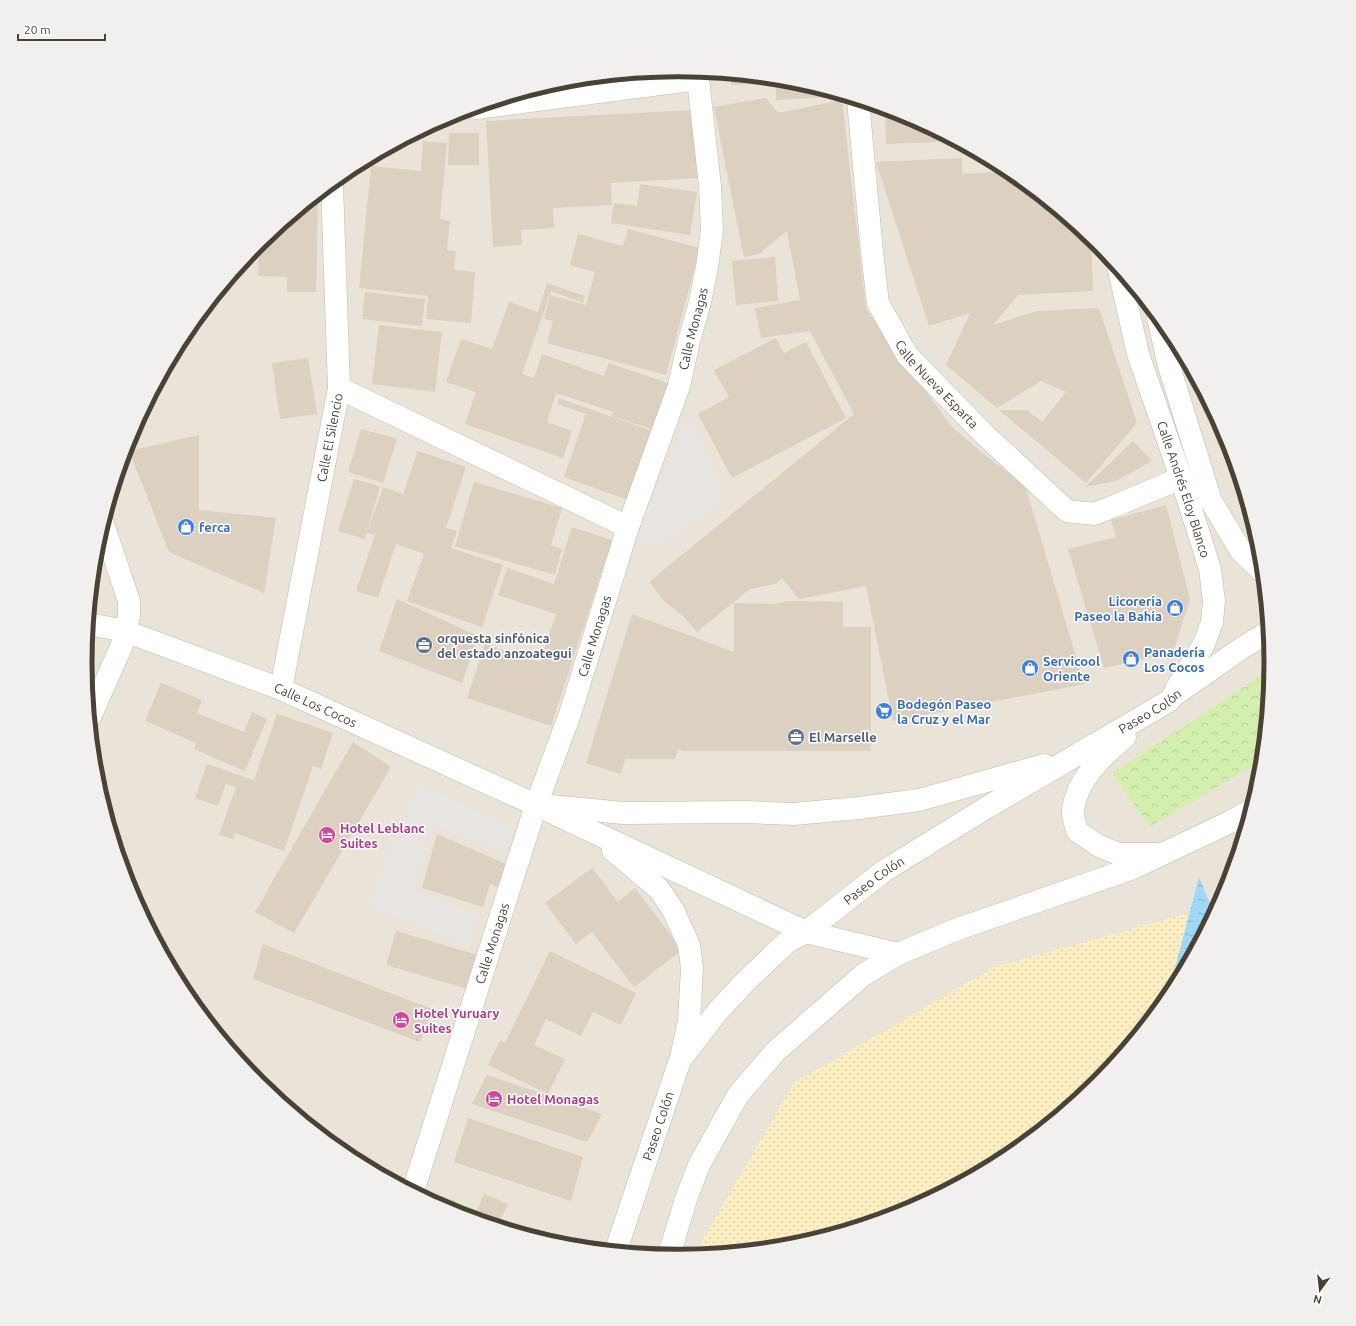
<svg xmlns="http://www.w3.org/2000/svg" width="1356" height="1326" font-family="Ubuntu,sans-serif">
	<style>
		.residential { fill: #eae3d7 }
		.sand { fill: url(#sand-dots) }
		.park { fill: url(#park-crowns) }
		.parking { fill: #e7e4e1 }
		.water { fill: url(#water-ripples) }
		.building { fill: #dcd0c0 }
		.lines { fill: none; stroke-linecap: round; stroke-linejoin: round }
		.minor-casing { stroke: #c3b9aa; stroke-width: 23 }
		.minor { stroke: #fff; stroke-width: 22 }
		.labels { text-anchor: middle; stroke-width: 3; stroke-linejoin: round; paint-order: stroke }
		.street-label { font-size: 13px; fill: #4b4236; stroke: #fff }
		.shop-label { font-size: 13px; font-weight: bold; fill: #366cbe; stroke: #fff; text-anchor: start }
		.service-label { font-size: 13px; font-weight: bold; fill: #4e5e75; stroke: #fff; text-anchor: start }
		.hotel-label { font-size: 13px; font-weight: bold; fill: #b23c85; stroke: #fff; text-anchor: start }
		.rim { fill: none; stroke: #4b4236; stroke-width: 5 }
	</style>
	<defs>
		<pattern id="sand-dots" width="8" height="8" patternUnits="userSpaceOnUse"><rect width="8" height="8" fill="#fdeec2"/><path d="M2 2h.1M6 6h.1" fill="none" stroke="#dacda7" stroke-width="1.8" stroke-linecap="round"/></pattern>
		<pattern id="park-crowns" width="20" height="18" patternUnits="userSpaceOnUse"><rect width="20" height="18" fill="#d4eeae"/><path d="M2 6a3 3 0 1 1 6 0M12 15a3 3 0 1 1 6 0" fill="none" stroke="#b8cd96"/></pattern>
		<pattern id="water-ripples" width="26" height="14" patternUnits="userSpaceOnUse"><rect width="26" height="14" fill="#a0d8f8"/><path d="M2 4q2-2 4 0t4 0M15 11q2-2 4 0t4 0" fill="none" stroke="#84b1ca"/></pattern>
	</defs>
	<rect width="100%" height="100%" fill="#f6f1e9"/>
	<polygon class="residential" points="678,70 794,81 905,115 1008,170 1097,244 1171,334 1226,436 1260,548 1271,663 1260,779 1226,890 1214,913 1199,878 1171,983 1173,988 1097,1082 1007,1156 905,1211 793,1245 678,1256 562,1245 451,1211 348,1156 259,1082 185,992 130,890 96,778 85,663 96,547 130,436 185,333 259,244 349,170 451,115 563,81"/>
	<polygon class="sand" points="1189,913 1171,983 1173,988 1171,993 1097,1082 1007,1156 905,1211 793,1245 697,1254 702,1241 794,1083 995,967"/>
	<g class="park">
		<polygon points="1270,670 1261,761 1150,827 1112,773"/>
		<polygon points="430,1191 562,1245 451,1211 428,1198"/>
	</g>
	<g class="parking">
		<polygon points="689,413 727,499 654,550 636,536"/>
		<polygon points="418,783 513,828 504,851 434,825 412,888 479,915 468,946 367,905"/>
	</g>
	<polygon class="water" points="1199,877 1214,913 1173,988 1171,983"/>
	<g class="building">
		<polygon points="730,75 794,81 843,96 776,100 776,83 731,85"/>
		<polygon points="766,98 778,113 842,100 866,309 951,426 986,456 1025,485 1084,684 893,721 866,586 799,599 782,578 775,584 750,589 697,632 682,615 665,602 649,582 854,414 810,331 761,338 755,308 800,300 787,231 759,254 744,257 714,107"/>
		<polygon points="885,109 905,115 954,141 886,144"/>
		<polygon points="694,110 698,178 611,183 612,205 553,208 554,228 521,230 522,245 493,247 486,121"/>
		<polygon points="449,133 479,133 479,165 448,165"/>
		<polygon points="423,141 447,143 440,219 450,221 447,250 456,251 454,270 475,272 471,323 426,319 428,296 359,288 371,166 421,171"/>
		<polygon points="962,158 962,174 995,172 998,165 1008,170 1091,238 1093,291 1018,295 993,325 1037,311 1099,308 1137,423 1086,483 999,410 1027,410 1042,422 1066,392 1041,381 997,408 946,365 970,313 929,326 876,162"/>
		<polygon points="640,184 697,192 690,235 611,223 614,203 637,206"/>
		<polygon points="312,200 318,200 316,292 287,292 287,277 258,276 259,243"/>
		<polygon points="628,229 700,248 666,375 547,343 553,321 544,319 550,295 586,305 595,272 570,265 578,234 623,246"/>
		<polygon points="775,257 778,301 736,305 732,261"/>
		<polygon points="547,283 585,296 583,303 551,291 522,374 534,378 542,354 604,376 609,363 670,384 654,430 612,416 613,412 556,393 547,422 572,431 563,458 465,424 476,392 446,382 461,339 492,349 509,302 538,312"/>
		<polygon points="365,292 425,299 422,326 362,319"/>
		<polygon points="212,301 214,305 207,307 211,302"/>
		<polygon points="379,325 442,332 435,392 372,384"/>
		<polygon points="776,338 784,353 806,342 846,418 732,478 698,414 729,397 714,370"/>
		<polygon points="308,358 317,414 280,419 272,363"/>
		<polygon points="559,398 652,431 628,500 564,477 586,414 557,404"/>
		<polygon points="361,429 397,439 383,483 348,472"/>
		<polygon points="199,435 199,510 276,518 264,593 169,552 129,451"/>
		<polygon points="1133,441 1152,461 1116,481 1085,487"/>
		<polygon points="418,451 466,467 446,528 457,531 451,548 503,565 482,627 407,601 424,554 396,544 378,598 356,591 375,535 367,533 383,487 403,494"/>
		<polygon points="354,479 380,486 365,539 338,531"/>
		<polygon points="474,482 562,508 551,545 562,549 555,575 455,546"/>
		<polygon points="1166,505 1190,599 1173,653 1104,668 1068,549 1116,537 1111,520"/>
		<polygon points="572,527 612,540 551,726 467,698 485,644 540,662 556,614 498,595 507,568 554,584"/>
		<polygon points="397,599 478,636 462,683 379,651"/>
		<polygon points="788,601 843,602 843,627 871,627 871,751 683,751 678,749 675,759 625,759 621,774 586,763 632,614 734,652 734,603 774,604"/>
		<polygon points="87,640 92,641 86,662 85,662"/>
		<polygon points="161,683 202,700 197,713 244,732 252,712 267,719 245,771 194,749 196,743 145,721"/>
		<polygon points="277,714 333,733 321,769 313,766 284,851 235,833 233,839 219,835 236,787 226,784 218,806 195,798 207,764 254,780"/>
		<polygon points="353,742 391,767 294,933 255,912"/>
		<polygon points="437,834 506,864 498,887 490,884 483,907 422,888"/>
		<polygon points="592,868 618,902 635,888 682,950 634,987 592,932 576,944 545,903"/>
		<polygon points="396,931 481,956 471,990 386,965"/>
		<polygon points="263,944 432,1009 420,1042 253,979"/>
		<polygon points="550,951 636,993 621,1025 593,1012 581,1036 546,1019 534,1045 565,1059 548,1094 488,1065 500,1040 505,1043"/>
		<polygon points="487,1075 602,1114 587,1142 472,1104"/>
		<polygon points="468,1118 583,1157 571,1201 454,1162"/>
		<polygon points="484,1194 508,1204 498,1225 474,1218"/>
	</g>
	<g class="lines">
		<g class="minor-casing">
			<g id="minor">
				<path id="s1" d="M 858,101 L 872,252 L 878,303 L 907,355 L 985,435 L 1067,511 L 1094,514 L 1117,505 L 1181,478"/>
				<polyline points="476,108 698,79"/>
				<path id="s2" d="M 1119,270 L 1138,354 L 1181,478 L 1210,569 L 1214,601 L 1212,622 L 1204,644 L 1176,689"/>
				<polyline points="1158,317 1169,366 1211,501 1241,551 1262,571"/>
				<polyline points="339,388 628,527"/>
				<path id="s3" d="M 89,624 L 125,631 L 281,689 L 536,805 L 806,932 L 898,954"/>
				<path id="s4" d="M 281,689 L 339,388 L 332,184"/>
				<polyline points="90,717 122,645 129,616 129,601 103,524"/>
				<path d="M 1125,737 C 1102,756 1077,779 1073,810 C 1072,816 1076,825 1077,831 L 1099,846 L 1119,854 L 1155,854"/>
				<polyline points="551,806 623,813 745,812 794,814 859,808 919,800 1044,765"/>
				<polyline points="613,850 659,889 673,910 689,945 692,968 689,1021 682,1053"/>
				<path id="s5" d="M 413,1191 L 536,805 L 570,714 L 628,527 L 679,386 L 689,341 L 700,302 L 707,267 L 712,230 L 710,186 L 698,79 L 699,72"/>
				<path id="s6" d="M 616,1250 L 680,1060 L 718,1011 L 746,981 L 787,942 L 806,932 L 884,871 L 986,808 L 1169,701 L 1173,696 L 1242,648 L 1268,632"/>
				<polyline points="669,1255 687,1196 699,1165 738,1095 776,1051 863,975 898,954 955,930 1133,868 1230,822 1250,811"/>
			</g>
		</g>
		<use href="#minor" class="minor"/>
	</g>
	<defs>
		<g id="shop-disc" transform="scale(0.9)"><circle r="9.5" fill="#3f7fe0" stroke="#fff"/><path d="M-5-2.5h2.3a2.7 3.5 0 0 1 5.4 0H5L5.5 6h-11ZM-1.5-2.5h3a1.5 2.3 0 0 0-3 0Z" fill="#fff"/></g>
		<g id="office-disc" transform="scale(0.9)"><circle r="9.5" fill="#5c6f8a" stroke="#fff"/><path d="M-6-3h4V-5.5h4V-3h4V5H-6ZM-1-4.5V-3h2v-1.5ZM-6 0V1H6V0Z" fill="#fff"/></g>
		<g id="supermarket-disc" transform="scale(0.9)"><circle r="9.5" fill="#3f7fe0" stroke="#fff"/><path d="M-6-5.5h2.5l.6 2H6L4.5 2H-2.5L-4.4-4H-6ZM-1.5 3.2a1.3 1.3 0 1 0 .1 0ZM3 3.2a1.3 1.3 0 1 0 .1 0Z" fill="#fff"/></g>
		<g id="hotel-disc" transform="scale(0.9)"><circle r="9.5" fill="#d1479c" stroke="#fff"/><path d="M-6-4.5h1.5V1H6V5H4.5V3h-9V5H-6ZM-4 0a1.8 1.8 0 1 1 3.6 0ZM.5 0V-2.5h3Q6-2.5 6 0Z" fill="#fff"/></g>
	</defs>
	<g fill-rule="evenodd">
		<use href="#shop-disc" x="186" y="527"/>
		<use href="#shop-disc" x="1175" y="608"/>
		<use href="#office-disc" x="424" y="645"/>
		<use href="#shop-disc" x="1131" y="659"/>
		<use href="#shop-disc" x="1030" y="668"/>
		<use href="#supermarket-disc" x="884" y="711"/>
		<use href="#office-disc" x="796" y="737"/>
		<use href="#hotel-disc" x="327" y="835"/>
		<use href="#hotel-disc" x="401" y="1020"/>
		<use href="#hotel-disc" x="494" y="1099"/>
	</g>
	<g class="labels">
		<g class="street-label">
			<text dy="5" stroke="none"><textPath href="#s5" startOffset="907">Calle Monagas</textPath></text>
			<text dy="5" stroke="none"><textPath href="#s1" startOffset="304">Calle Nueva Esparta</textPath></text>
			<text dy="5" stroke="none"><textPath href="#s4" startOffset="256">Calle El Silencio</textPath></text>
			<text dy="5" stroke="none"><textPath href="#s2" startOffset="229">Calle Andrés Eloy Blanco</textPath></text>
			<text dy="5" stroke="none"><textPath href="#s5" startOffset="584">Calle Monagas</textPath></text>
			<text dy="5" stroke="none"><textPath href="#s3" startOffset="241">Calle Los Cocos</textPath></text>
			<text dy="5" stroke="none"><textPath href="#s6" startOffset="791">Paseo Colón</textPath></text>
			<text dy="5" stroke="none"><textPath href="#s6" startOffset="467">Paseo Colón</textPath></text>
			<text dy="5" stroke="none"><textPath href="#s5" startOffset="260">Calle Monagas</textPath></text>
			<text dy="5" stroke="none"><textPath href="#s6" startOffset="131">Paseo Colón</textPath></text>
		</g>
		<g class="shop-label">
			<text x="199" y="532">ferca</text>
			<text x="1162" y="606" text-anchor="end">Licorería<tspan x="1162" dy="15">Paseo la Bahía</tspan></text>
			<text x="1144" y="657">Panadería<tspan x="1144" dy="15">Los Cocos</tspan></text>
			<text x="1043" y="666">Servicool<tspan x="1043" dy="15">Oriente</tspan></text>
			<text x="897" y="709">Bodegón Paseo<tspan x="897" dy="15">la Cruz y el Mar</tspan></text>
		</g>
		<g class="service-label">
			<text x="437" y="643">orquesta sinfónica<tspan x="437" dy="15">del estado anzoategui</tspan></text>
			<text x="809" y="742">El Marselle</text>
		</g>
		<g class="hotel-label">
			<text x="340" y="833">Hotel Leblanc<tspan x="340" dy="15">Suites</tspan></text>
			<text x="414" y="1018">Hotel Yuruary<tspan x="414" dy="15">Suites</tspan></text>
			<text x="507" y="1104">Hotel Monagas</text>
		</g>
	</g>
	<path d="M0 0H1356V1326H0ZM92 663a586 586 0 1 1 1172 0a586 586 0 1 1-1172 0Z" fill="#f1f0ef" fill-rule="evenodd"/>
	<path class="rim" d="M92 663a586 586 0 1 1 1172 0a586 586 0 1 1-1172 0Z"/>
	<g transform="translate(1320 1290) rotate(195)" stroke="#ffffff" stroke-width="3" paint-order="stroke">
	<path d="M0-3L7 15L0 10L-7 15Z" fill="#4b4236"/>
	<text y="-6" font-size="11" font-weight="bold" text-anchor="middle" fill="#4b4236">N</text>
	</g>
	<path d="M18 34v6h87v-6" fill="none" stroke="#4b4236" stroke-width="2"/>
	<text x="24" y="34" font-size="12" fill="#4b4236" stroke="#ffffff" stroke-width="3" paint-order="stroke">20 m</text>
</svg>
